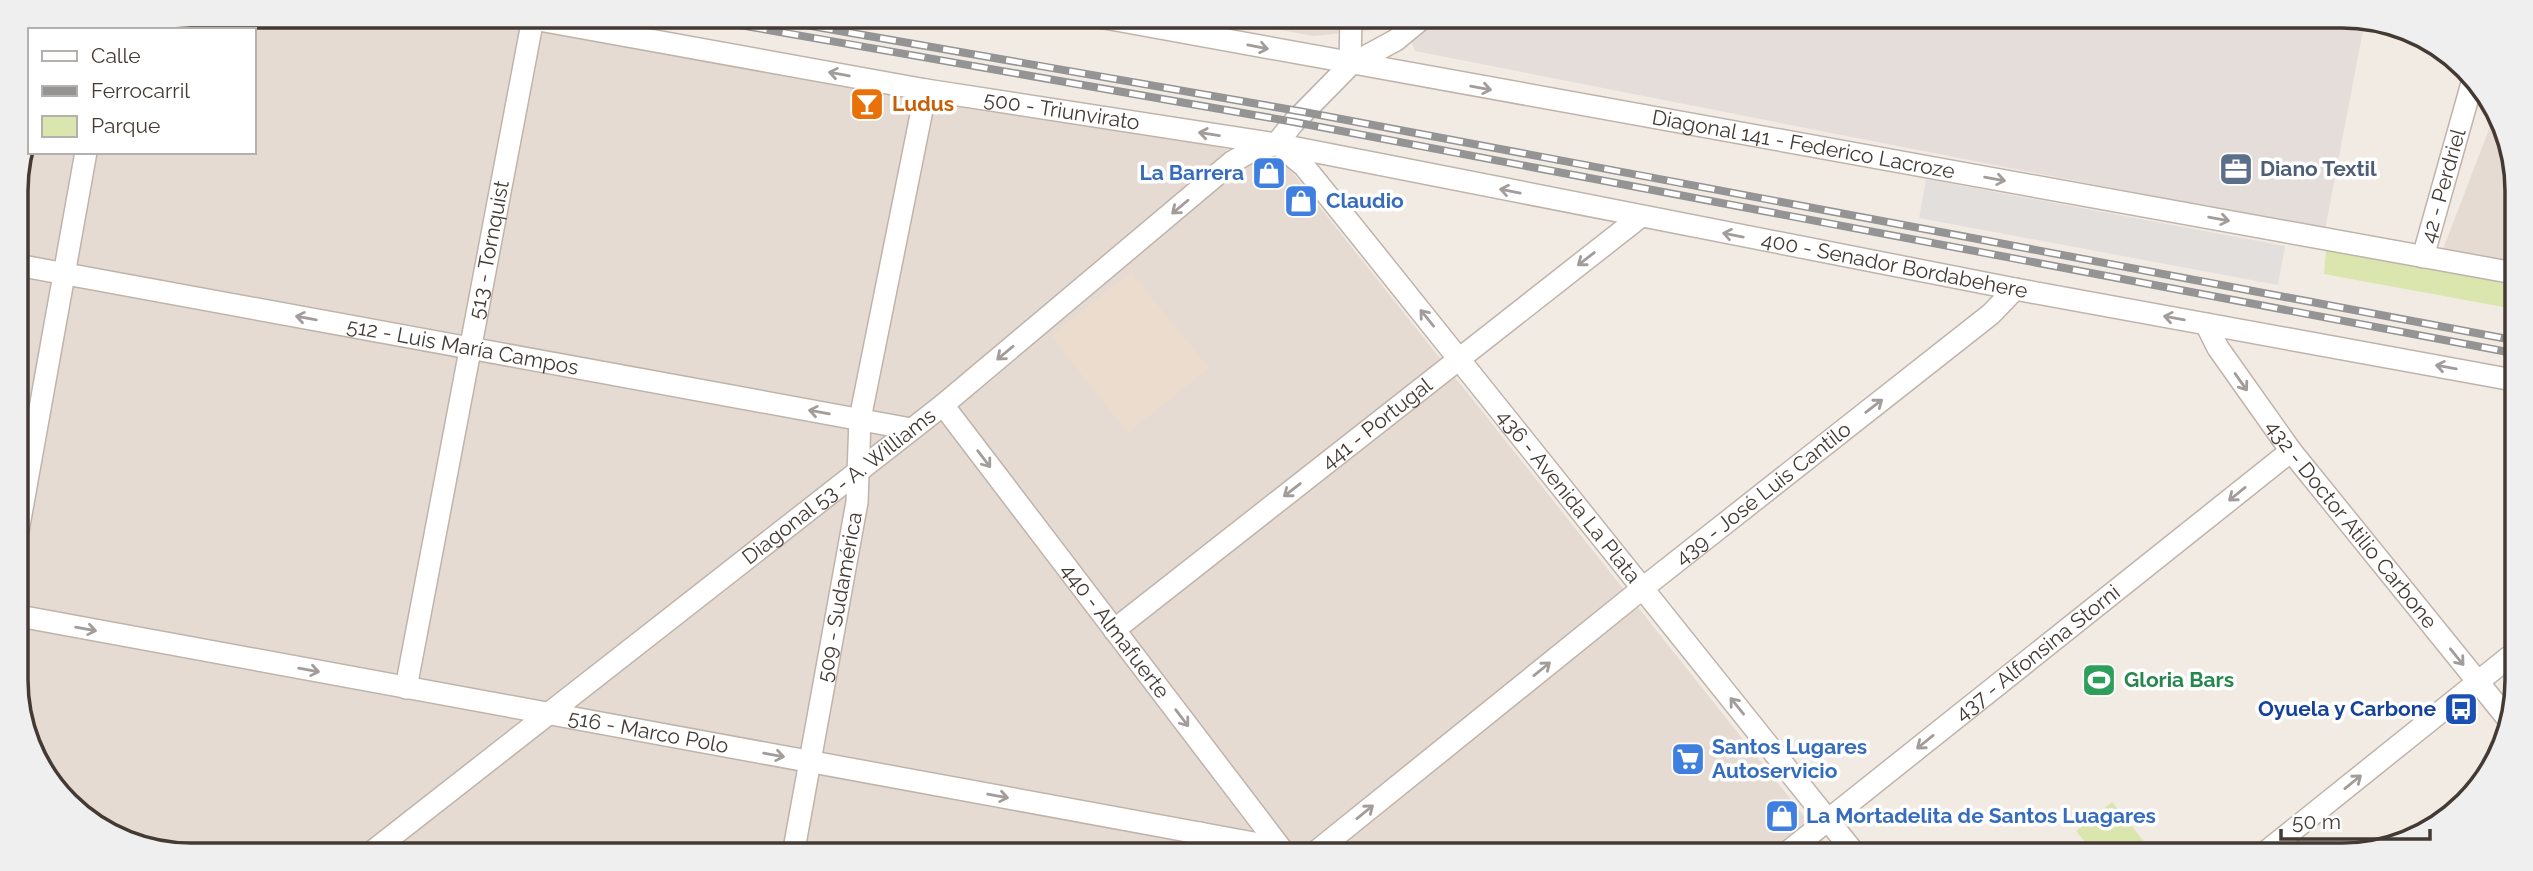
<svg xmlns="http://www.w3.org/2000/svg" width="2533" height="871" font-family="Raleway,sans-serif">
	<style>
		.residential { fill: #e6dbd2 }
		.industrial { fill: #e4ddd9 }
		.education { fill: #ebdcce }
		.green { fill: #dae6ad }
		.parking { fill: #e3dfdd }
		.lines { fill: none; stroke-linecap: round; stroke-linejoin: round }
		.minor-casing { stroke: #c0b3aa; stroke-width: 24 }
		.minor { stroke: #fff; stroke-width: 21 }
		.rail-casing { stroke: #949494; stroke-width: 8 }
		.rail { stroke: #fff; stroke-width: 5; stroke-dasharray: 16; stroke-linecap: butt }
		.oneway { stroke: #a29c9a }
		.labels { text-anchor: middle; stroke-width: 7; stroke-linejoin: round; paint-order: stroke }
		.food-label { font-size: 21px; font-weight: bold; fill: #c56008; stroke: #fff; text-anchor: start }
		.street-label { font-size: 21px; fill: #443a34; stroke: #fff }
		.service-label { font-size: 21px; font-weight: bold; fill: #4e5e75; stroke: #fff; text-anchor: start }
		.shop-label { font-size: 21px; font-weight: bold; fill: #366cbe; stroke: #fff; text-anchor: start }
		.leisure-label { font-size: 21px; font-weight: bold; fill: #27864d; stroke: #fff; text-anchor: start }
		.transit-label { font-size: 21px; font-weight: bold; fill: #164399; stroke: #fff; text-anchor: end }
		.rim { fill: none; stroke: #443a34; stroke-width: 3.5 }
	</style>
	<rect width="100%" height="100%" fill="#f2ebe4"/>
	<g class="residential">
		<polygon points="191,16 454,16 1219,147 1288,167 1835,855 191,855 135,846 60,796 19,714 16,179 30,129 30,152 254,152 254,30 123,30"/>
		<polygon points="1204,16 1391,16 1372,30 1314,36"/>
		<polygon points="2493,119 2516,168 2514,262 2443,249"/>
	</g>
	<polygon class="industrial" points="1440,16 2342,16 2365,20 2325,230 1415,51 1410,39"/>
	<polygon class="education" points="1131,272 1209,368 1128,433 1051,336"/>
	<g class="green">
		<polygon points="2326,250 2514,284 2514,309 2324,274"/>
		<polygon points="2112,802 2155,855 2096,855 2076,831"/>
	</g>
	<polygon class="parking" points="1926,179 2285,246 2278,285 1919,218"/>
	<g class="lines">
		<g class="minor-casing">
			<g id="minor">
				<path id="s1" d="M 517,16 L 926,90 L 1276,144 L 2015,289 L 2513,380"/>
				<path id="s2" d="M 1094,16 L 2514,273"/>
				<polyline points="1350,65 1351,16"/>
				<path id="s3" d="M 1281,147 L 1304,166 L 1366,243 L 1856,855"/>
				<path id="s4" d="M 2423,257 L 2474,76"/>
				<path id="s5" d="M 17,265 L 911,429"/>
				<path id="s6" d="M 2206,324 L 2218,348 L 2291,451 L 2508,719"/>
				<path id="s7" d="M 943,405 L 1283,851"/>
				<polyline points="18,531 86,152"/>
				<path id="s8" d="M 19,616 L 1280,848"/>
				<path id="s9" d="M 1114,630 L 1640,217"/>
				<path id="s10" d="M 406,688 L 533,18"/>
				<path id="s11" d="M 368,855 L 943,405 L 1232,162 L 1248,153 L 1276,144 L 1294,122 L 1350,65 L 1396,40 L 1425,16"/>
				<path id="s12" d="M 793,855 L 857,502 L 860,419 L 926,90"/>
				<polyline points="1197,855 1200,833"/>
				<path id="s13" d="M 1312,855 L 1643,588 L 1991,314 L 2015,289"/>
				<path id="s14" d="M 1784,855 L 2291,451"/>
				<polyline points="2262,855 2509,657"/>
			</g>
		</g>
		<use href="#minor" class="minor"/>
		<g class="rail-casing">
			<g id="rail">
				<polyline points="688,16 1294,122 2513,353"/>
				<polyline points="754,16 1304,112 2513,340"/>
			</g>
		</g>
		<use href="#rail" class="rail"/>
	</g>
	<defs><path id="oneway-shaft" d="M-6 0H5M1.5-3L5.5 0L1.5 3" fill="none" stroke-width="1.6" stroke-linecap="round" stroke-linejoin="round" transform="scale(1.75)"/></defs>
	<g class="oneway">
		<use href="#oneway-shaft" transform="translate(1258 47) rotate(11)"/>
		<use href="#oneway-shaft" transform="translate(839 74) rotate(-170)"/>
		<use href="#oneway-shaft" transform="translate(1481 88) rotate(10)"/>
		<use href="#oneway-shaft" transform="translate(1209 134) rotate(-171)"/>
		<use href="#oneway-shaft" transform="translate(1995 179) rotate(10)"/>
		<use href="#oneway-shaft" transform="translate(1510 191) rotate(-169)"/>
		<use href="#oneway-shaft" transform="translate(1180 207) rotate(140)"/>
		<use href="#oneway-shaft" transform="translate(2219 219) rotate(10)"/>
		<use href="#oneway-shaft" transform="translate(1733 235) rotate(-169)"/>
		<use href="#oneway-shaft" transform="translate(1586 259) rotate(142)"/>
		<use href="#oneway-shaft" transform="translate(306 318) rotate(-170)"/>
		<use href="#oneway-shaft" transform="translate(1427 318) rotate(-129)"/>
		<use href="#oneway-shaft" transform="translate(2174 318) rotate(-170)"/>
		<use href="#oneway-shaft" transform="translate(1005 353) rotate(140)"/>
		<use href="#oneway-shaft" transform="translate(2446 367) rotate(-170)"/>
		<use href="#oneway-shaft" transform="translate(2241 382) rotate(55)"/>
		<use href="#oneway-shaft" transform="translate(1874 406) rotate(-38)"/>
		<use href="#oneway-shaft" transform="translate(819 412) rotate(-170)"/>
		<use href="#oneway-shaft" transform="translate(984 459) rotate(53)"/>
		<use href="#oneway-shaft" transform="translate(1292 490) rotate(142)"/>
		<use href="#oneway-shaft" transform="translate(2237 494) rotate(141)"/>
		<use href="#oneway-shaft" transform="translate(86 629) rotate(10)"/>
		<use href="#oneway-shaft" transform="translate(2457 657) rotate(51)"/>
		<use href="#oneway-shaft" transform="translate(1542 669) rotate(-39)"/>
		<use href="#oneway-shaft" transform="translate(309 670) rotate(10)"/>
		<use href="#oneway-shaft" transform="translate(1737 706) rotate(-129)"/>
		<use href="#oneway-shaft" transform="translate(1182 718) rotate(53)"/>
		<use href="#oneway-shaft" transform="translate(1925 742) rotate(141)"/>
		<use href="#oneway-shaft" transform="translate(774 755) rotate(10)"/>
		<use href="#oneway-shaft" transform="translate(2353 782) rotate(-39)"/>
		<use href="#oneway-shaft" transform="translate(998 796) rotate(10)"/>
		<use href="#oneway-shaft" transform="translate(1365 812) rotate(-39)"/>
	</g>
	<defs>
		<g id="bar-square" transform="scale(1.75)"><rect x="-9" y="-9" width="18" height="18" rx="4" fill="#e8710a" stroke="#fff"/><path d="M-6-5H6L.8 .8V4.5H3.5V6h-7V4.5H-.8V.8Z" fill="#fff"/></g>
		<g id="office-square" transform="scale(1.75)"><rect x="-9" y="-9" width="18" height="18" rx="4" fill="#5c6f8a" stroke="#fff"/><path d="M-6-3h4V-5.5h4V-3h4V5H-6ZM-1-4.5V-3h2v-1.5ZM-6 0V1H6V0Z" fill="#fff"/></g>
		<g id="shop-square" transform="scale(1.75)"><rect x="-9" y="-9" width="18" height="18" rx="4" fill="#3f7fe0" stroke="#fff"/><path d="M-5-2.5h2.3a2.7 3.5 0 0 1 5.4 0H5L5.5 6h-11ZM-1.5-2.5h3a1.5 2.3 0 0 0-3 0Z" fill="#fff"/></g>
		<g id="stadium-square" transform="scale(1.75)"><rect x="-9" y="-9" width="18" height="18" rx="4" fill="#2e9e5b" stroke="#fff"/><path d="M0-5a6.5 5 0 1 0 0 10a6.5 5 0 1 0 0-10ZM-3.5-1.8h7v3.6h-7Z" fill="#fff"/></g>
		<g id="bus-square" transform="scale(1.75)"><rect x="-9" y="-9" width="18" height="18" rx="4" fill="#1a4fb4" stroke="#fff"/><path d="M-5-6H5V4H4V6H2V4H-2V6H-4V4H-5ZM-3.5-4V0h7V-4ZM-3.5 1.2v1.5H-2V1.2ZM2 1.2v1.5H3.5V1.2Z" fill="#fff"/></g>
		<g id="supermarket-square" transform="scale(1.75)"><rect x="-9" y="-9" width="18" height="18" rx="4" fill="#3f7fe0" stroke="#fff"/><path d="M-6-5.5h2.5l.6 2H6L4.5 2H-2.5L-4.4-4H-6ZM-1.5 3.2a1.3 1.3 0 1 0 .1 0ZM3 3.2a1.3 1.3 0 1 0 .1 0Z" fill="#fff"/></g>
	</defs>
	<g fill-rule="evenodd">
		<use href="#bar-square" x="867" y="104"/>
		<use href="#office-square" x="2236" y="169"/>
		<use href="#shop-square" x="1269" y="173"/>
		<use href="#shop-square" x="1301" y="201"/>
		<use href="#stadium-square" x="2099" y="680"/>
		<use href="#bus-square" x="2461" y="709"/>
		<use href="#supermarket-square" x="1688" y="759"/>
		<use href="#shop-square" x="1782" y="816"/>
	</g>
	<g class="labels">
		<g class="food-label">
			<text x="892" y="111">Ludus</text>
		</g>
		<g class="street-label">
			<text dy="7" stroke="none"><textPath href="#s1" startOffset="553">500 - Triunvirato</textPath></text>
			<text dy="7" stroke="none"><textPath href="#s2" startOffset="721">Diagonal 141 - Federico Lacroze</textPath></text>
			<text dy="7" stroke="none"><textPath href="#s4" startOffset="74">42 - Perdriel</textPath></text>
			<text dy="7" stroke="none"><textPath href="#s10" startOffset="446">513 - Tornquist</textPath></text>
			<text dy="7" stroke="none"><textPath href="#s1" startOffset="1400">400 - Senador Bordabehere</textPath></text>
			<text dy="7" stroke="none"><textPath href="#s5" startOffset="453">512 - Luis María Campos</textPath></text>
			<text dy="7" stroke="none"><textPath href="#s9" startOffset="334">441 - Portugal</textPath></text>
			<text dy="7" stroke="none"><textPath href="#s11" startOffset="598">Diagonal 53 - A. Williams</textPath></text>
			<text dy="7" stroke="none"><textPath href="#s13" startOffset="578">439 - José Luis Cantilo</textPath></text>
			<text dy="7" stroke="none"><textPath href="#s3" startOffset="453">436 - Avenida La Plata</textPath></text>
			<text dy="7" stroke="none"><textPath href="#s6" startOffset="248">432 - Doctor Atilio Carbone</textPath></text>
			<text dy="7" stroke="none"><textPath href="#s12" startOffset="262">509 - Sudamérica</textPath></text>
			<text dy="7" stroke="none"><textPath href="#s7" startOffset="284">440 - Almafuerte</textPath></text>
			<text dy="7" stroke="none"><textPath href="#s14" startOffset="324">437 - Alfonsina Storni</textPath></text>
			<text dy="7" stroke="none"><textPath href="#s8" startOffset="640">516 - Marco Polo</textPath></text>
		</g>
		<g class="service-label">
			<text x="2260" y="176">Diano Textil</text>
		</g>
		<g class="shop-label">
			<text x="1244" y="180" text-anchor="end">La Barrera</text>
			<text x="1326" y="208">Claudio</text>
			<text x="1712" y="754">Santos Lugares<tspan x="1712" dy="24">Autoservicio</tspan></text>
			<text x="1806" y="823">La Mortadelita de Santos Luagares</text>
		</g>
		<g class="leisure-label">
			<text x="2124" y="687">Gloria Bars</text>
		</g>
		<g class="transit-label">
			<text x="2436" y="716">Oyuela y Carbone</text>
		</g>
	</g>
	<path d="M0 0H2533V871H0ZM191 28H2342A163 163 0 0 1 2505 191V680A163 163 0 0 1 2342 843H191A163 163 0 0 1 28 680V191A163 163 0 0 1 191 28Z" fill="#f0efef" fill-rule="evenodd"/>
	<path class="rim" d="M191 28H2342A163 163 0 0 1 2505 191V680A163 163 0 0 1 2342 843H191A163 163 0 0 1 28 680V191A163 163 0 0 1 191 28Z"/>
	<rect x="28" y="28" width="228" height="126" fill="#ffffff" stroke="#b4b0ae" stroke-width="2"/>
	<rect x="42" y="51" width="35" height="10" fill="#ffffff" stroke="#b4b0ae" stroke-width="2"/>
	<text x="91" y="63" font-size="21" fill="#443a34">Calle</text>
	<rect x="42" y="86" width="35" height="10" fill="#949494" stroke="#b4b0ae" stroke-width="2"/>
	<text x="91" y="98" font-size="21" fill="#443a34">Ferrocarril</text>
	<rect x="42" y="116" width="35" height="21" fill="#dae6ad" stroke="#b4b0ae" stroke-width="2"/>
	<text x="91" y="133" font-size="21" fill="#443a34">Parque</text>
	<path d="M2281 829v10h149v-10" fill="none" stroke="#443a34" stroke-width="3.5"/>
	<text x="2292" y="829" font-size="21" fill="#443a34" stroke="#ffffff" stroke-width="5" paint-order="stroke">50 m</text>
</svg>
